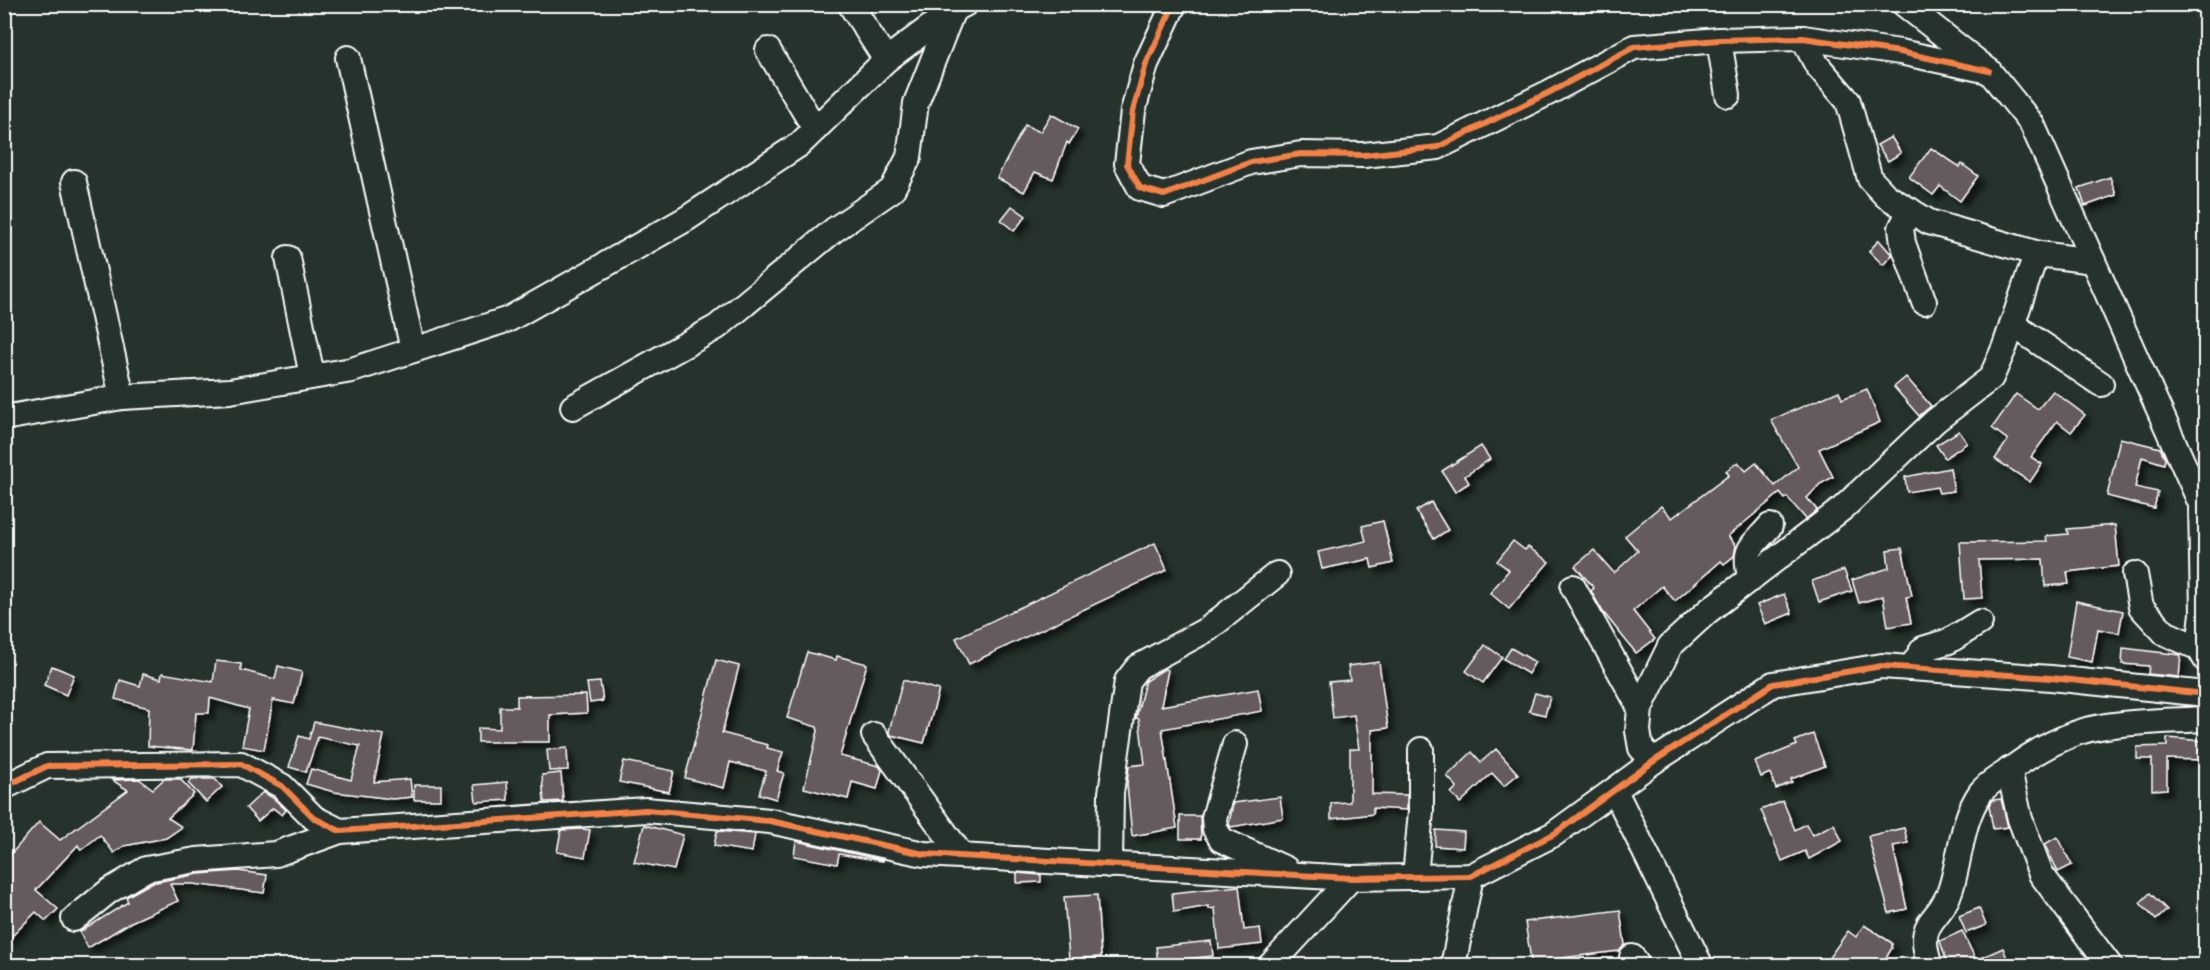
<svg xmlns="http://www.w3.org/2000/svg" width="2210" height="970" font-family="'Patrick Hand',sans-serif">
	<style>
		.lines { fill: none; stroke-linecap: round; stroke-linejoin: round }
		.stream { stroke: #92a5aa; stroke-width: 5 }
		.building { fill: #655a5d; stroke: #fff; stroke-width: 1.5; filter: url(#shadow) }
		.minor-casing { stroke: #fff; stroke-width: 28 }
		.minor { stroke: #26332d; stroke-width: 24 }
		.cycleway-casing { stroke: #26332d; stroke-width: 10 }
		.cycleway { stroke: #f48246; stroke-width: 6 }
	</style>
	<defs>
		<filter id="shadow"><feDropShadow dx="5.5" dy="5.5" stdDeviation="3" flood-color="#0009"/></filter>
	</defs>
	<rect width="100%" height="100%" fill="#26332d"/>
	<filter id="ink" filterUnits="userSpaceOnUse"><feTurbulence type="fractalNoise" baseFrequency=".0167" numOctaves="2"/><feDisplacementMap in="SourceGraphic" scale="12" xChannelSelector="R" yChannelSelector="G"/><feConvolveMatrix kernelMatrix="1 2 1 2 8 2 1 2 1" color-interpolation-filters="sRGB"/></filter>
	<g filter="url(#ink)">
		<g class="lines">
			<polyline class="stream" points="2189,4 2206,17"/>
		</g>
		<g class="building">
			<polygon points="1051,114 1078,129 1069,144 1067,142 1053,179 1035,172 1024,192 997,178 1025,125 1040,132"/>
			<polygon points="1891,137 1901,153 1888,161 1877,145"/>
			<polygon points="1931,148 1960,167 1962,164 1978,176 1960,201 1940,186 1933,195 1909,177"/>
			<polygon points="2110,177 2116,195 2085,206 2079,188"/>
			<polygon points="1012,206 1026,216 1014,231 1001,220"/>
			<polygon points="1879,240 1892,255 1883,265 1869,251"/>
			<polygon points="1906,377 1931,406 1919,416 1894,387"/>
			<polygon points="1867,389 1880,422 1819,449 1833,477 1820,484 1807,498 1817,510 1806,519 1787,497 1785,499 1780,493 1728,536 1736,546 1734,556 1724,564 1721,561 1675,601 1662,586 1633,611 1655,639 1636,653 1603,612 1591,591 1594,588 1575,566 1594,550 1614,573 1638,551 1625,536 1661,506 1672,518 1729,475 1726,471 1738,462 1746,471 1756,463 1775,486 1798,467 1771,420 1839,391 1842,399"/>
			<polygon points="2053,391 2085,415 2071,432 2057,421 2031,457 2042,464 2030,482 1995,459 2008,440 1992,428 2016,394 2038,409"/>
			<polygon points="1959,431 1967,443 1945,458 1936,445"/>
			<polygon points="2120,438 2160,448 2165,459 2164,464 2142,457 2135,487 2158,492 2154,508 2107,496"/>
			<polygon points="1481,446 1490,459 1465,476 1469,483 1455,492 1442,471"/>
			<polygon points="1950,468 1954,491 1939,493 1937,487 1907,492 1905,477"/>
			<polygon points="1431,502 1448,530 1434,539 1416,511"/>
			<polygon points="1383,521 1393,563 1372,568 1370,559 1322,569 1318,552 1366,541 1362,526"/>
			<polygon points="2115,525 2119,566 2067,572 2069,584 2045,586 2043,559 1979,560 1982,598 1964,599 1960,542 2047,541 2046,536 2068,534 2067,529"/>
			<polygon points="1513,541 1525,550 1528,547 1549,562 1509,609 1490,593 1509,570 1497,561"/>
			<polygon points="1155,543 1167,570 969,664 956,638"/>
			<polygon points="1902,548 1912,596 1906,597 1911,623 1888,627 1883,596 1859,603 1852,580 1889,568 1887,550"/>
			<polygon points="1844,570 1852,591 1819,602 1812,581"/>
			<polygon points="1784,594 1792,613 1765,624 1757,605"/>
			<polygon points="2076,601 2123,611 2119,633 2098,629 2092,662 2067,657"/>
			<polygon points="1485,645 1502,657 1483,683 1466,671"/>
			<polygon points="1511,648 1535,662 1528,674 1504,659"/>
			<polygon points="2123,648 2181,655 2179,677 2148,674 2149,666 2122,664"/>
			<polygon points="807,652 836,660 837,656 867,664 840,756 879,766 882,770 877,789 852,782 848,799 804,788 818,731 817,727 787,718"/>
			<polygon points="716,660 739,666 722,733 768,745 767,748 783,752 777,771 784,773 776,799 759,794 766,771 730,762 724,788 685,778"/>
			<polygon points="216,661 241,664 241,670 275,679 278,666 302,672 294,704 273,700 264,750 242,746 249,709 210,698 209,713 196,713 193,750 148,746 149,708 115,699 120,680 140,686 143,674 161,679 162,673 213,682"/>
			<polygon points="1379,662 1388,728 1372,730 1372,794 1407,795 1407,810 1373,808 1373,814 1331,819 1331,803 1350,802 1350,749 1359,749 1354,715 1333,718 1329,682 1350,680 1348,666"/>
			<polygon points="52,666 74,675 66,695 44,685"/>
			<polygon points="1164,669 1168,670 1161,706 1258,689 1262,711 1162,729 1177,828 1132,836 1127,784 1129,766 1145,764 1139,719 1136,718 1145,681"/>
			<polygon points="903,680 939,690 924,743 891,735 889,731"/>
			<polygon points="600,682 603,701 590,703 587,683"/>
			<polygon points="1535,693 1550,697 1545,715 1529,711"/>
			<polygon points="586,695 587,713 550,715 550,742 478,742 478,728 500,729 500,707 517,707 517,696"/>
			<polygon points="314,722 384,735 374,782 410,779 412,797 393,799 334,792 306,784 311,769 351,780 360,746 318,737 306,772 289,767 299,736 309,739"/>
			<polygon points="1813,734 1825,766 1791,779 1792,782 1776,789 1770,773 1761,777 1755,762 1797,745 1795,741"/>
			<polygon points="2167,738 2205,741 2205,760 2167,759 2167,789 2152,790 2152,759 2137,759 2137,747 2167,746"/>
			<polygon points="567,748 568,770 549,771 547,750"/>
			<polygon points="1496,749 1518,774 1504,786 1492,773 1460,803 1451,793 1457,787 1447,776 1472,752 1481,762"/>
			<polygon points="624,761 674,771 669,792 619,782"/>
			<polygon points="561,773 563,801 544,802 542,775"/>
			<polygon points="139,779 153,789 164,779 180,779 194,794 168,818 182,827 166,838 124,846 114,853 100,835 81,850 78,845 36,890 58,909 46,921 36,912 4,944 4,862 39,822 60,840 128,790 112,780"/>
			<polygon points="192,779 215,779 222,787 206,802 188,783"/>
			<polygon points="507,782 508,800 476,802 474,785"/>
			<rect x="414" y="785" width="27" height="15"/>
			<polygon points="263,792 273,798 286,810 282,815 273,808 258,821 246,808"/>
			<polygon points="1280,797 1283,818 1231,827 1229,824 1233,803"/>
			<polygon points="2001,799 2008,827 1993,829 1989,806 1993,800"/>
			<polygon points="1783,801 1795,830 1806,824 1812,835 1834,824 1842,841 1809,859 1805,851 1782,861 1761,810"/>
			<polygon points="1180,816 1200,816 1201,839 1180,839"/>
			<polygon points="644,825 683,835 674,870 634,862"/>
			<polygon points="1904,828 1908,843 1893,846 1907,909 1889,913 1868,836"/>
			<polygon points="582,829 590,830 585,857 557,852 561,830"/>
			<polygon points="1436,830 1464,832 1463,848 1435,846"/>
			<polygon points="717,831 755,834 752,852 714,846"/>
			<polygon points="2057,837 2072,865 2058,872 2045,844"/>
			<polygon points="796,841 883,860 883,861 839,854 837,864 794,856"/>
			<polygon points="238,871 267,875 264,893 193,884 170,884 178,901 131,922 88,948 80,932 128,902 126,897 151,883 198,874"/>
			<polygon points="1017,873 1041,875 1041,882 1017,883"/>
			<polygon points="1239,886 1244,930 1260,928 1262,944 1219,949 1215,908 1209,909 1209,906 1174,912 1172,893"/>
			<polygon points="2150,893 2167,910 2156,920 2140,903"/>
			<polygon points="1097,895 1101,957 1069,959 1064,897"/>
			<polygon points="1979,908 1986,925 1966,933 1959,916"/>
			<polygon points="1620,910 1625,945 1619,951 1554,959 1555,966 1532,966 1525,922"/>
			<polygon points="1864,925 1892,943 1892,948 1881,966 1823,966 1848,931 1856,937"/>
			<polygon points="1962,931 1976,960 2003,948 2010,966 1948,966 1940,941"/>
			<polygon points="1211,941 1213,956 1158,962 1156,947"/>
		</g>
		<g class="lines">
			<g class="minor-casing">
				<g id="minor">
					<polyline points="850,4 886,60"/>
					<polyline points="1174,4 1146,64 1133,111 1127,164 1140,188 1164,195 1251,162 1301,154 1364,155 1438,147 1548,93 1634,47 1719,40 1803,38 1900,52 1989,71"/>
					<polyline points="1904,4 1989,71 2032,124 2201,504 2203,613 2199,648 2206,660"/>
					<polyline points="1803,38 1817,65 1848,101 1870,179 1886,196 1929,222 2039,254"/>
					<polyline points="1719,40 1728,95"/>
					<polyline points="768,50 815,129"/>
					<polyline points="348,58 413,350"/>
					<polyline points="74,182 122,397"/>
					<polyline points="1910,210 1901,228 1903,243 1924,302"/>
					<polyline points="288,258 312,376"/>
					<polyline points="2012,324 2101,384"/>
					<polyline points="573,407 717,327 834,230 892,190 909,157 916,103 953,10"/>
					<polyline points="4,418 122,397 230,391 352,370 509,319 686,219 800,144 886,60 953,10 965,4"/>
					<polyline points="2135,574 2141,607 2165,633 2199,648"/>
					<path d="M 1751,579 C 1742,549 1751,548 1770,526"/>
					<polyline points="1573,587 1640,708"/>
					<polyline points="1911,668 1923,649 1949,641 1980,622"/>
					<polyline points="874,735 962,856"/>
					<polyline points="1235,744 1214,818 1215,829 1222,840 1286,869"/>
					<polyline points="1654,761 1641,748 1638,731 1640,708 1670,646 1708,611 1843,508 1935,421 1991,378 2005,346 2032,266 2039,254 2093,261"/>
					<polyline points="2009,770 2020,819 2041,874 2110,966"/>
					<polyline points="4,787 47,766 241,764 282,786 314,818 340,831 646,810 770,821 924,854 1351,878 1471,876 1554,834 1654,761 1773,684 1882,666 2051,678 2206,694"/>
					<polyline points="1615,791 1701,966"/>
					<polyline points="1110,865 1111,793 1127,681 1138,667 1208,629 1277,574"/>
					<polyline points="1415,877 1421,811 1421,750"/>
					<polyline points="74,919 109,891 146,869 196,860 276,854 340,831"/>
					<polyline points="1632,957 1638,966"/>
					<polyline points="1270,966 1351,878"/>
					<polyline points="1453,966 1471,876"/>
					<path d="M 1930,966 C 1914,917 1940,925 1951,888 C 1961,856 1961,820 1981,792 C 1989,782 2000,777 2010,770 C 2035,751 2069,732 2100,727 C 2134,721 2171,721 2206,719"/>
				</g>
			</g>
			<use href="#minor" class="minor"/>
			<g class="cycleway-casing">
				<g id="cycleway">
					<polyline points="1174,4 1146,64 1133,111 1127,164 1140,188 1164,195 1251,162 1301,154 1364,155 1438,147 1548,93 1634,47 1719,40 1803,38 1900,52 1989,71"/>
					<polyline points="4,787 47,766 241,764 282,786 314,818 340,831 646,810 770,821 924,854 1351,878 1471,876 1554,834 1654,761 1773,684 1882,666 2051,678 2206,694"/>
				</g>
			</g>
			<use href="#cycleway" class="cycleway"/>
		</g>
	</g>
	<rect width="2210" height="970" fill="none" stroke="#26332d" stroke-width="24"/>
	<rect x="12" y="12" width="2186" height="946" fill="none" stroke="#fff" stroke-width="2" filter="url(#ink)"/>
</svg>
